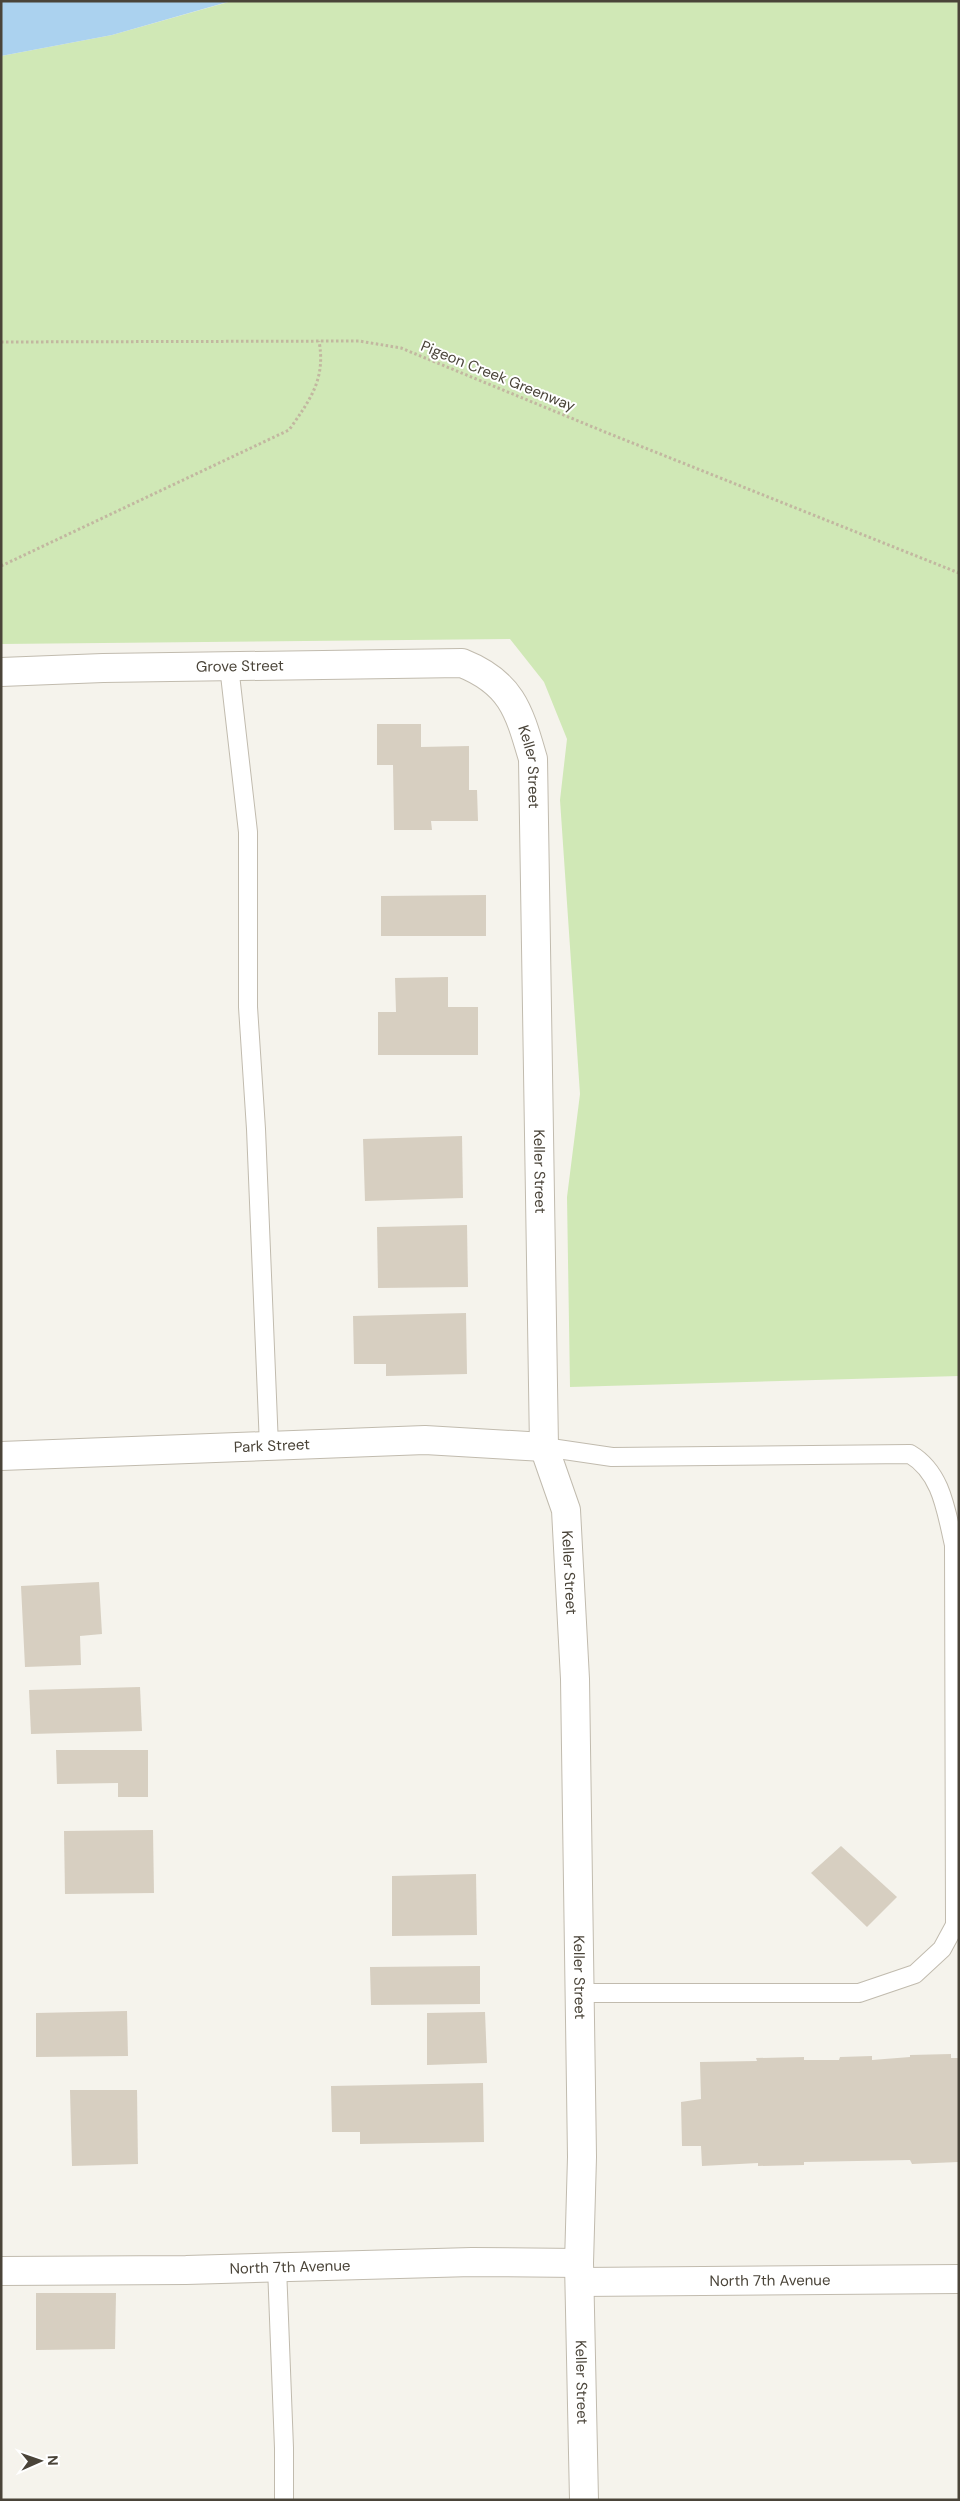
<svg xmlns="http://www.w3.org/2000/svg" width="960" height="2501" font-family="'DM Sans',sans-serif">
	<style>
		.green { fill: #d0e8b6 }
		.water { fill: #abd2ef }
		.building { fill: #d7cfc1 }
		.lines { fill: none; stroke-linecap: round; stroke-linejoin: round }
		.service-casing { stroke: #c1bbae; stroke-width: 20 }
		.minor-casing { stroke: #c1bbae; stroke-width: 30 }
		.path { stroke: #c2b7a0; stroke-width: 3; stroke-dasharray: 2.5 2.5; stroke-linecap: butt }
		.service { stroke: #fff; stroke-width: 18 }
		.minor { stroke: #fff; stroke-width: 28 }
		.labels { text-anchor: middle; stroke-width: 4; stroke-linejoin: round; paint-order: stroke }
		.street-label { font-size: 15px; fill: #4a4439; stroke: #fff }
	</style>
	<rect width="100%" height="100%" fill="#f5f3ec"/>
	<polygon class="green" points="232,1 959,1 959,1376 570,1387 567,1197 580,1094 560,800 567,739 544,682 510,639 1,644 1,56 112,35"/>
	<polygon class="water" points="1,1 231,1 112,35 1,56"/>
	<g class="building">
		<polygon points="377,724 421,724 421,747 469,746 469,790 477,790 478,821 431,821 432,830 394,830 393,765 377,765"/>
		<polygon points="486,895 486,936 381,936 381,896"/>
		<polygon points="448,977 448,1007 478,1007 478,1055 378,1055 378,1012 396,1012 395,978"/>
		<polygon points="462,1136 463,1198 365,1201 363,1139"/>
		<polygon points="467,1225 468,1287 378,1288 377,1227"/>
		<polygon points="466,1313 467,1374 386,1376 386,1364 354,1364 353,1316"/>
		<polygon points="99,1582 102,1634 80,1636 81,1665 25,1667 21,1586"/>
		<polygon points="140,1687 142,1731 31,1734 29,1690"/>
		<polygon points="56,1750 148,1750 148,1797 118,1797 118,1783 57,1784"/>
		<polygon points="153,1830 154,1893 65,1894 64,1831"/>
		<polygon points="841,1846 897,1897 867,1927 811,1873"/>
		<polygon points="476,1874 477,1935 392,1936 392,1876"/>
		<polygon points="480,1966 480,2004 371,2005 370,1967"/>
		<polygon points="127,2011 128,2056 36,2057 36,2013"/>
		<polygon points="485,2012 487,2063 427,2065 427,2013"/>
		<polygon points="951,2054 951,2058 959,2058 958,2162 912,2164 910,2160 804,2162 804,2165 758,2166 758,2163 702,2166 701,2146 682,2146 681,2102 701,2099 700,2062 757,2061 756,2058 804,2057 804,2060 839,2060 840,2057 872,2056 872,2060 910,2057 910,2055"/>
		<polygon points="483,2083 484,2142 360,2144 360,2132 332,2132 331,2086"/>
		<polygon points="70,2090 137,2090 138,2164 72,2166"/>
		<polygon points="36,2293 116,2293 115,2349 36,2350"/>
	</g>
	<g class="lines">
		<g class="service-casing">
			<g id="service">
				<polyline points="229,666 248,832 248,1007 256,1129 269,1446"/>
				<path d="M 544,1447 L 612,1457 L 910,1454 C 942,1473 946,1511 954,1545 L 955,1925 L 942,1949 L 915,1974 L 859,1993 L 580,1993"/>
				<polyline points="277,2267 284,2448 284,2500"/>
			</g>
		</g>
		<g class="minor-casing">
			<g id="minor">
				<path id="s1" d="M 1,672 L 103,668 L 462,663 C 512,683 519,711 533,759 L 544,1447 L 566,1510 L 575,1679 L 582,2157 L 579,2263 L 584,2500"/>
				<path id="s2" d="M 1,1456 L 425,1440 L 544,1447"/>
				<path id="s3" d="M 1,2271 L 186,2270 L 472,2262 L 579,2263"/>
				<path id="s4" d="M 580,2282 L 959,2279"/>
			</g>
		</g>
		<g class="path">
			<polyline points="1,342 359,341 401,348 605,432 959,573"/>
			<path d="M 1,566 L 289,430 C 310,400 326,379 319,341"/>
		</g>
		<use href="#service" class="service"/>
		<use href="#minor" class="minor"/>
	</g>
	<g class="labels">
		<g class="street-label">
			<text transform="translate(498 376) rotate(22)" y="5">Pigeon Creek Greenway</text>
			<text dy="5" stroke="none"><textPath href="#s1" startOffset="239">Grove Street</textPath></text>
			<text dy="5" stroke="none"><textPath href="#s1" startOffset="594">Keller Street</textPath></text>
			<text dy="5" stroke="none"><textPath href="#s1" startOffset="999">Keller Street</textPath></text>
			<text dy="5" stroke="none"><textPath href="#s2" startOffset="271">Park Street</textPath></text>
			<text dy="5" stroke="none"><textPath href="#s1" startOffset="1404">Keller Street</textPath></text>
			<text dy="5" stroke="none"><textPath href="#s1" startOffset="1809">Keller Street</textPath></text>
			<text dy="5" stroke="none"><textPath href="#s3" startOffset="289">North 7th Avenue</textPath></text>
			<text dy="5" stroke="none"><textPath href="#s4" startOffset="190">North 7th Avenue</textPath></text>
			<text dy="5" stroke="none"><textPath href="#s1" startOffset="2214">Keller Street</textPath></text>
		</g>
	</g>
	<rect width="960" height="2501" fill="none" stroke="#4a4439" stroke-width="5"/>
	<g transform="translate(40 2461) rotate(88)" stroke="#ffffff" stroke-width="4" paint-order="stroke">
	<path d="M0-4L9 19L0 12L-9 19Z" fill="#4a4439"/>
	<text y="-8" font-size="14" font-weight="bold" text-anchor="middle" fill="#4a4439">N</text>
	</g>
</svg>
